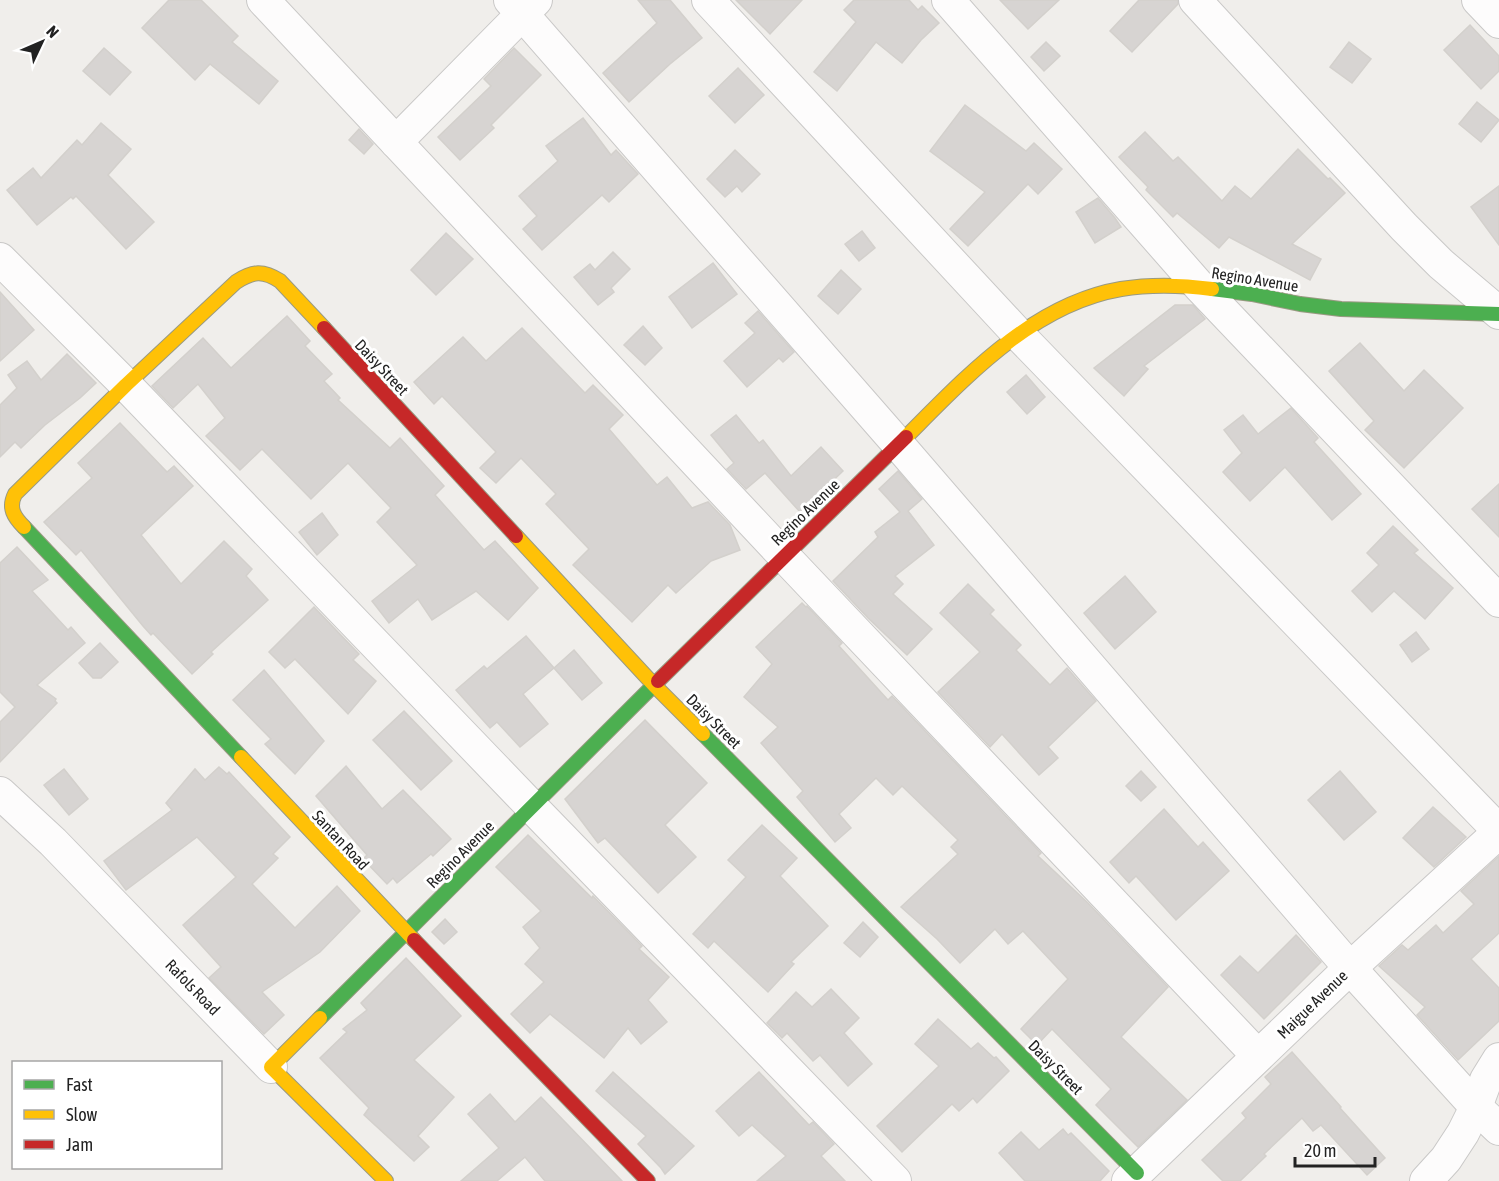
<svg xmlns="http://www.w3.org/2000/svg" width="1499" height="1181" font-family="'Asap Condensed',sans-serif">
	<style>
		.building { fill: #d7d4d2; stroke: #d3d0cc; stroke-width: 1.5 }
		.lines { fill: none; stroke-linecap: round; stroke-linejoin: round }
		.street-casing { stroke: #c9c8c7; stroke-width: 34 }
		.fast-casing { stroke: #999a82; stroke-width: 16 }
		.slow-casing { stroke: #999a82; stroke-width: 16 }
		.jam-casing { stroke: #999a82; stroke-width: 16 }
		.street { stroke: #fdfcfc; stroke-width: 32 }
		.fast { stroke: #4caf50; stroke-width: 14 }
		.slow { stroke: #ffc107; stroke-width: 14 }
		.jam { stroke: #c62828; stroke-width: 14 }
		.labels { text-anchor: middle; stroke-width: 6; stroke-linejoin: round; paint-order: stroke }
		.street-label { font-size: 16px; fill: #222; stroke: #fff }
	</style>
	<rect width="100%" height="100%" fill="#f0eeeb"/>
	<g class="building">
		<polygon points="169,0 201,0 238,36 232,42 278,81 259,104 210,64 195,80 142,28"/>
		<polygon points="638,0 670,0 702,38 670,64 629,102 603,73 657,23"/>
		<polygon points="736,0 802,0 770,34"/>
		<polygon points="854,0 909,0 918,10 922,6 939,23 921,40 902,63 876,42 837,91 814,72 856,22 844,10"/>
		<polygon points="1000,0 1059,0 1028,29"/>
		<polygon points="1139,0 1178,0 1178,4 1132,52 1110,31"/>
		<polygon points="1470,25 1499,56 1499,71 1481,89 1444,50"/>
		<polygon points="1046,42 1060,56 1044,71 1031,57"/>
		<polygon points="1349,42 1371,59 1352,83 1330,67"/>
		<polygon points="104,48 131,72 110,95 83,71"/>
		<polygon points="514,48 541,75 491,125 494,128 460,160 438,137 491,86 484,79"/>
		<polygon points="738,68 764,95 735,123 709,96"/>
		<polygon points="1477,102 1499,120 1481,142 1459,124"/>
		<polygon points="965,105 1026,151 1034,143 1062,169 1038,194 1028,184 968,246 950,229 985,192 930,151"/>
		<polygon points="583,118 611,155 616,150 638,174 609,202 602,195 542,250 523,229 537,216 519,196 558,161 546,146"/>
		<polygon points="101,123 131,149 108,175 154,222 126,249 76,196 73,199 71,197 37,225 7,190 33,168 41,178 77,140 82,145"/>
		<polygon points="359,129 373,144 364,154 349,140"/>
		<polygon points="1145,132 1173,161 1178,157 1222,201 1235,186 1251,199 1298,149 1328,179 1330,178 1345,193 1292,244 1321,259 1310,280 1229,237 1219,248 1177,213 1173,217 1146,190 1148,187 1119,157"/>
		<polygon points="735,150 760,174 742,192 737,186 725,197 707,179"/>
		<polygon points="1499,186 1499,245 1471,207"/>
		<polygon points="1098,198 1115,218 1121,227 1095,243 1076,212"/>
		<polygon points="862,231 875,248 859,261 845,244"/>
		<polygon points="446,233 473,259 436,295 411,270"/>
		<polygon points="613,252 630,269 611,288 614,292 598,305 574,277 590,264 595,270"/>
		<polygon points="713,263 737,294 692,328 669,297"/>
		<polygon points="841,270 861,289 838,314 818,296"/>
		<polygon points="0,292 34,330 0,361"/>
		<polygon points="1175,305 1193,305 1205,319 1144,366 1148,369 1124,396 1094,368"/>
		<polygon points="758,311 794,352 783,362 779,358 747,387 724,361 755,333 745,323"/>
		<polygon points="287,316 310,341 305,346 332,374 324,381 340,398 338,400 390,448 400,438 444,486 435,495 484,550 495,541 538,588 508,620 476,591 432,620 418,599 389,623 372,601 417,565 377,522 391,508 348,463 311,499 262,449 240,470 206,436 225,418 198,384 173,408 152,386 203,338 231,368"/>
		<polygon points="643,326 662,348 645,365 624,345"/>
		<polygon points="522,328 585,393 593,385 623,415 609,429 657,485 667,477 692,508 708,502 730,525 740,550 711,561 676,593 668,585 632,622 573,565 589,549 546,504 556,494 521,458 496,483 480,468 496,452 442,396 434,404 414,382 463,337 486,361"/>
		<polygon points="1360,343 1404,391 1424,370 1463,408 1404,468 1365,430 1374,421 1329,371"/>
		<polygon points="67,354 96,383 80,398 45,425 21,448 15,442 0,457 0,405 17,388 8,375 27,361 41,380"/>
		<polygon points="1026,375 1045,397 1027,414 1007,392"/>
		<polygon points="1291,408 1318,438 1314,442 1361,494 1332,520 1285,467 1250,501 1223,472 1242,453 1224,430 1243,415 1258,434"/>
		<polygon points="736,415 759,443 763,440 791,476 821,447 843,471 800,512 765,473 746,489 727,469 734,463 711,435"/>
		<polygon points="120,423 167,472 174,466 193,486 141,535 181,584 224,541 252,569 246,576 268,600 211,652 213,654 192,674 153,633 151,635 143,626 81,550 76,555 44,522 92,478 78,463"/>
		<polygon points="898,471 922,499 908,511 934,545 895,576 903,584 893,594 932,629 907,655 868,618 833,581 878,537 875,532 900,512 879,489"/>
		<polygon points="1499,484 1499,537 1472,509"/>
		<polygon points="322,513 338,535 317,555 299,532"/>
		<polygon points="1393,526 1418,550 1414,553 1453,588 1425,619 1394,591 1372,612 1352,591 1379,565 1367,553"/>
		<polygon points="17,547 48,580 32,591 68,630 71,627 85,643 37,685 56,699 55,701 57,703 0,762 0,722 15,707 0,692 0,563"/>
		<polygon points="1125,576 1156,612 1115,649 1084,613"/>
		<polygon points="968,584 994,610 990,614 1021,645 1016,650 1050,685 1067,668 1096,701 1048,747 1058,758 1039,775 1002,734 990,747 938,692 980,652 940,613"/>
		<polygon points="802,603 806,607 807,606 842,643 839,646 888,700 892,696 1041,853 1038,856 1088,903 1168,987 1121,1037 1187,1100 1138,1147 1096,1105 1111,1089 1052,1029 1037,1045 1021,1029 1068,979 1023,931 1008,944 995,929 960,963 937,939 901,907 958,854 951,847 958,840 902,786 893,795 876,778 839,814 851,828 835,842 797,797 803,791 761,743 778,727 744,697 772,664 756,647"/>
		<polygon points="314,607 359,654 353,660 376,681 348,714 295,659 285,668 269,652"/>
		<polygon points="1416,632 1429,649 1412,662 1400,645"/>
		<polygon points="526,636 554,668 523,694 548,724 520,747 497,722 490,728 456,690 484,666 487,669"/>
		<polygon points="100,643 118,662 101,678 93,678 79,663"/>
		<polygon points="574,650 602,683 582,700 554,668"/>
		<polygon points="264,670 324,741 295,774 265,744 271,739 233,700"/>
		<polygon points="404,711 452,761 421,790 373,740"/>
		<polygon points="645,720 707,783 665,825 696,857 658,893 605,838 598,843 565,799"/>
		<polygon points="346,766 382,809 403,790 451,839 433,856 431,854 397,883 393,878 387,884 363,859 367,855 316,796"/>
		<polygon points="219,767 227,774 229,772 290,837 273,854 278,858 252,884 295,928 337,886 360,911 320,952 262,992 284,1015 264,1034 209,978 221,967 183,925 236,877 197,837 126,890 104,861 172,810 166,803 195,769 205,780"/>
		<polygon points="64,769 88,799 69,815 44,785"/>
		<polygon points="1141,771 1156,787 1141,801 1126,786"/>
		<polygon points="1340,771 1376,812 1344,840 1308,800"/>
		<polygon points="1433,807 1466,837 1434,867 1403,838"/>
		<polygon points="1164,809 1198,847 1203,842 1229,871 1176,920 1136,876 1129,883 1110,862"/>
		<polygon points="762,825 797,858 780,876 828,926 791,962 794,964 768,992 714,941 708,948 693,934 746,877 728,860"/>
		<polygon points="528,835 592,898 593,896 642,946 639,949 669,977 648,1000 667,1022 641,1044 628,1028 604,1058 550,1014 530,1033 511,1014 544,982 525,964 540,948 523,927 541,911 496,867"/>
		<polygon points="1499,856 1499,933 1471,959 1499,988 1499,1021 1458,1060 1417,1015 1425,1007 1379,966 1402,945 1408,950 1436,925 1443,933 1474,904 1461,891"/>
		<polygon points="445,919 457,932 444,944 432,932"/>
		<polygon points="863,922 878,937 860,957 844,943"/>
		<polygon points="1296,935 1321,962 1264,1019 1221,975 1240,956 1258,973"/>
		<polygon points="406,958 461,1016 414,1060 454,1097 418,1136 429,1147 414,1161 364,1115 369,1108 320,1058 347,1032 343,1029 367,1010 361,1003"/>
		<polygon points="831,989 859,1018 844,1033 872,1064 848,1086 820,1055 813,1061 787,1033 782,1038 767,1023 796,992 812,1007"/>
		<polygon points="938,1019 971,1049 978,1043 994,1058 996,1057 1009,1071 977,1103 973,1098 959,1111 952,1104 902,1152 877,1126 939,1066 915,1044"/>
		<polygon points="1292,1052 1341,1107 1340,1108 1385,1158 1367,1175 1321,1125 1313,1131 1302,1118 1264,1154 1266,1156 1240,1181 1223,1181 1202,1160 1246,1118 1242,1113 1271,1084 1265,1077"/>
		<polygon points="613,1072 694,1146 665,1174 661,1168 638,1144 646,1136 596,1091"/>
		<polygon points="759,1072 809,1125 813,1122 834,1144 821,1156 845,1181 757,1181 786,1156 752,1125 739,1136 716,1111"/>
		<polygon points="490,1094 515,1122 541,1097 622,1181 545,1181 525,1157 497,1181 461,1181 499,1148 468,1114"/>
		<polygon points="1063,1129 1068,1135 1071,1133 1109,1171 1100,1181 1025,1181 999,1153 1021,1132 1039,1150"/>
	</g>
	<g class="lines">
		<g class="street-casing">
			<g id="street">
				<polyline points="263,0 784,556 1258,1056"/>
				<polyline points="510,0 898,444 1350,968 1476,1107 1499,1129"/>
				<polyline points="708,0 1018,334 1499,831"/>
				<polyline points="948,0 1200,287 1499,601"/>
				<polyline points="1195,0 1404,227 1441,264 1499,313"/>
				<polyline points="1478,0 1499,22"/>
				<polyline points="396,142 536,0"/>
				<polyline points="0,259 126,385 531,806 895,1181"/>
				<polyline points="0,793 53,842 271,1067"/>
				<polyline points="1128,1181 1350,968 1499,832"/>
				<polyline points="1426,1181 1446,1159 1463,1133 1476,1107 1486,1080 1499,1059"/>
			</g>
		</g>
		<g class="fast-casing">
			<g id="fast">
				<polyline points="1212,289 1252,294 1300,304 1341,309 1499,314"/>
				<polyline points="24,527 241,757"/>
				<polyline points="703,734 1137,1173"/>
				<polyline points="320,1018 658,681"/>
			</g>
		</g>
		<g class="slow-casing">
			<g id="slow">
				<path d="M 906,437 C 966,377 1033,304 1121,289 C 1151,284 1182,285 1212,289"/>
				<path d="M 24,527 C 14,517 8,508 15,494 L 126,385 L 236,282 C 253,271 263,270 280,281 L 324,328"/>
				<polyline points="516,536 654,685 703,734"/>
				<polyline points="241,757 414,940"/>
				<polyline points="320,1018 271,1067 386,1181"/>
			</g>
		</g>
		<g class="jam-casing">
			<g id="jam">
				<polyline points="324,328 516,536"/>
				<polyline points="658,681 906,437"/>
				<polyline points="414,940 648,1181"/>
			</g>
		</g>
		<use href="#street" class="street"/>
		<use href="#fast" class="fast"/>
		<use href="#slow" class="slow"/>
		<use href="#jam" class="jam"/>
	</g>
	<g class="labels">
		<g class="street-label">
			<text transform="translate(1255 279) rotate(9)" y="6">Regino Avenue</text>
			<text transform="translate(382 367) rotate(47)" y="6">Daisy Street</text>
			<text transform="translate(805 512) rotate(-44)" y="6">Regino Avenue</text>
			<text transform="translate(714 721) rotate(45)" y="6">Daisy Street</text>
			<text transform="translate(341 840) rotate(47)" y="6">Santan Road</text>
			<text transform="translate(460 854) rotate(-45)" y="6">Regino Avenue</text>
			<text transform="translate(193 987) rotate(46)" y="6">Rafols Road</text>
			<text transform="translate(1312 1004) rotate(-44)" y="6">Maigue Avenue</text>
			<text transform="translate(1056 1067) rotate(45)" y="6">Daisy Street</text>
		</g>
	</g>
	<rect x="12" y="1061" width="210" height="108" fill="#ffffff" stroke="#a7a7a7" stroke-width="1.5"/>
	<rect x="24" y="1080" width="30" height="9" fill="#4caf50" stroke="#a7a7a7" stroke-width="1.5"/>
	<text x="66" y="1091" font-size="18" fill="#222222">Fast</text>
	<rect x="24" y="1110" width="30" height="9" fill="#ffc107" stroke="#a7a7a7" stroke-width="1.5"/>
	<text x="66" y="1121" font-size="18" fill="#222222">Slow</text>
	<rect x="24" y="1140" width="30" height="9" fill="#c62828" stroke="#a7a7a7" stroke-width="1.5"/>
	<text x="66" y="1151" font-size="18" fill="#222222">Jam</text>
	<g transform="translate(42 42) rotate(46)" stroke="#ffffff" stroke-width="4.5" paint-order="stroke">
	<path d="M0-4.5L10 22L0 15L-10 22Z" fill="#222222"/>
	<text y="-9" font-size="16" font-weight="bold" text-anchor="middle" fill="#222222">N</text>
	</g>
	<path d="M1295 1157v9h80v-9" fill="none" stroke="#222222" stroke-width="3"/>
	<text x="1304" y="1157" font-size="18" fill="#222222" stroke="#ffffff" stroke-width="4.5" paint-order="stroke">20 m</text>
</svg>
